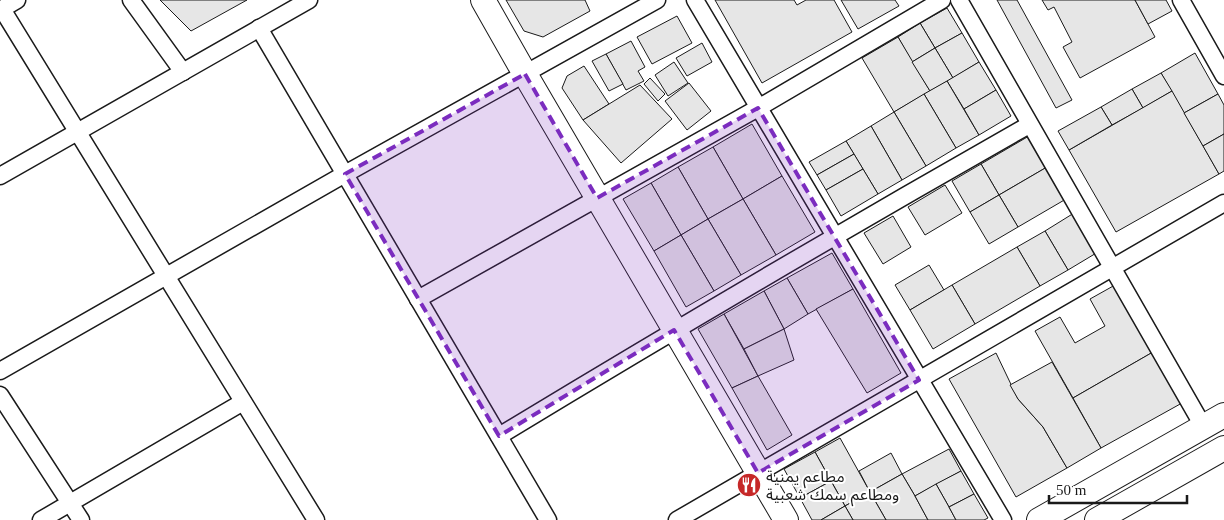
<svg xmlns="http://www.w3.org/2000/svg" width="1224" height="520" font-family="'Times New Roman','Noto Sans Arabic',serif">
	<style>
		.building { fill: #e6e6e6; stroke: #1a1a1a }
		.lines { fill: none; stroke-linecap: round; stroke-linejoin: round }
		.street-casing { stroke: #1a1a1a; stroke-width: 19 }
		.secondary-casing { stroke: #1a1a1a; stroke-width: 26 }
		.street { stroke: #fff; stroke-width: 16 }
		.secondary { stroke: #fff; stroke-width: 24 }
		.marked { fill: #7b2cbf; fill-opacity: 0.2; stroke: #7b2cbf; stroke-width: 4; stroke-dasharray: 10 6; stroke-linejoin: round }
		.labels { text-anchor: middle; stroke-width: 4; stroke-linejoin: round; paint-order: stroke }
		.poi-label { font-size: 16px; fill: #1a1a1a; stroke: #fff; text-anchor: start }
	</style>
	<rect width="100%" height="100%" fill="#fff"/>
	<g class="building">
		<polygon points="160,0 247,0 191,31"/>
		<polygon points="506,0 585,0 590,11 543,37 524,31"/>
		<polygon points="715,0 794,0 797,5 806,0 834,0 852,32 762,83"/>
		<polygon points="841,0 895,0 899,6 858,29"/>
		<polygon points="997,0 1017,0 1072,100 1056,108"/>
		<polygon points="1042,0 1135,0 1155,37 1080,78 1063,47 1072,42 1054,7 1048,10"/>
		<polygon points="1135,0 1166,0 1172,11 1148,24"/>
		<polygon points="947,8 962,33 935,48 920,23"/>
		<polygon points="677,16 692,43 652,64 637,37"/>
		<polygon points="920,23 935,48 912,62 898,37"/>
		<polygon points="962,33 979,62 953,78 935,48"/>
		<polygon points="898,37 930,91 894,112 862,58"/>
		<polygon points="631,41 645,67 638,71 644,81 626,90 606,54"/>
		<polygon points="702,43 712,62 687,76 676,58"/>
		<polygon points="935,48 953,78 930,91 912,62"/>
		<polygon points="1195,53 1218,94 1184,113 1161,73"/>
		<polygon points="606,54 623,84 609,91 592,61"/>
		<polygon points="674,62 688,83 668,96 655,75"/>
		<polygon points="979,62 996,90 964,109 947,81"/>
		<polygon points="584,66 609,104 583,120 562,88 567,76"/>
		<polygon points="1161,73 1172,91 1143,108 1132,89"/>
		<polygon points="650,78 665,94 658,101 644,84"/>
		<polygon points="947,81 979,135 956,148 924,94"/>
		<polygon points="689,83 711,111 687,130 665,101"/>
		<polygon points="640,85 672,119 621,163 583,120"/>
		<polygon points="1132,89 1143,108 1112,125 1101,107"/>
		<polygon points="996,90 1011,116 979,135 964,109"/>
		<polygon points="1172,91 1219,174 1116,232 1069,150"/>
		<polygon points="924,94 956,148 926,166 894,112"/>
		<polygon points="1218,94 1224,105 1224,134 1203,146 1184,113"/>
		<polygon points="1101,107 1112,125 1069,150 1058,131"/>
		<polygon points="894,112 926,166 902,180 871,126"/>
		<polygon points="752,124 782,176 743,199 713,147"/>
		<polygon points="871,126 902,180 878,194 846,141"/>
		<polygon points="1224,134 1224,171 1219,174 1203,146"/>
		<polygon points="1029,136 1047,167 999,195 981,164"/>
		<polygon points="846,141 854,154 817,175 809,162"/>
		<polygon points="713,147 743,199 708,219 678,167"/>
		<polygon points="854,154 863,169 826,190 817,175"/>
		<polygon points="981,164 999,195 970,212 952,181"/>
		<polygon points="678,167 708,219 681,235 651,183"/>
		<polygon points="1047,167 1066,199 1018,227 999,195"/>
		<polygon points="863,169 878,194 841,216 826,190"/>
		<polygon points="782,176 815,232 776,255 743,199"/>
		<polygon points="651,183 681,235 654,251 623,199"/>
		<polygon points="945,185 962,213 925,235 908,207"/>
		<polygon points="999,195 1018,227 989,244 970,212"/>
		<polygon points="743,199 776,255 741,275 708,219"/>
		<polygon points="1074,213 1098,252 1068,270 1045,231"/>
		<polygon points="893,216 911,247 883,264 864,233"/>
		<polygon points="708,219 741,275 714,291 681,235"/>
		<polygon points="1045,231 1068,270 1040,286 1017,247"/>
		<polygon points="681,235 714,291 686,307 654,251"/>
		<polygon points="1017,247 1040,286 975,324 952,285"/>
		<polygon points="832,253 853,289 808,314 787,278"/>
		<polygon points="929,265 944,290 910,310 895,285"/>
		<polygon points="787,278 808,314 784,329 764,291"/>
		<polygon points="952,285 975,324 933,349 910,310"/>
		<polygon points="1115,285 1153,352 1073,398 1035,331 1060,317 1075,343 1105,326 1090,299"/>
		<polygon points="853,289 901,373 867,393 816,309"/>
		<polygon points="764,291 784,329 744,349 724,314"/>
		<polygon points="724,314 758,376 732,388 698,329"/>
		<polygon points="784,329 794,360 758,376 744,349"/>
		<polygon points="1153,352 1182,403 1101,448 1073,398"/>
		<polygon points="996,353 1018,399 1043,427 1067,468 1016,497 949,379"/>
		<polygon points="1052,362 1101,448 1067,468 1043,427 1018,399 1010,385"/>
		<polygon points="758,376 792,435 767,450 732,388"/>
		<polygon points="840,438 870,492 845,506 815,452"/>
		<polygon points="949,449 961,471 915,496 902,474"/>
		<polygon points="815,452 831,481 800,498 784,469"/>
		<polygon points="891,453 902,474 870,492 859,471"/>
		<polygon points="961,471 974,494 949,507 936,484"/>
		<polygon points="902,474 915,496 928,520 886,520 870,492"/>
		<polygon points="831,481 845,506 821,520 812,520 800,498"/>
		<polygon points="936,484 949,507 956,520 928,520 915,496"/>
		<polygon points="870,492 886,520 853,520 845,506"/>
		<polygon points="974,494 988,518 984,520 956,520 949,507"/>
		<polygon points="845,506 853,520 821,520"/>
	</g>
	<g class="lines">
		<g class="street-casing">
			<g id="street">
				<polyline points="131,0 183,72"/>
				<polyline points="695,0 1003,520"/>
				<path d="M 959,0 C 1040,143 1123,284 1203,426"/>
				<polyline points="1181,0 1224,76"/>
				<polyline points="2,9 316,520"/>
				<polyline points="0,10 17,0"/>
				<polyline points="259,28 548,520"/>
				<polyline points="0,176 309,0"/>
				<polyline points="418,299 758,108 942,0"/>
				<polyline points="0,371 345,174 657,0"/>
				<polyline points="0,395 81,520"/>
				<path d="M 499,436 C 674,330 851,226 1029,125"/>
				<polyline points="41,520 243,402"/>
				<polyline points="677,520 1224,203"/>
			</g>
		</g>
		<g class="secondary-casing">
			<g id="secondary">
				<polyline points="483,0 525,74 786,520"/>
				<polyline points="1039,520 1224,415"/>
				<polyline points="1097,520 1224,448"/>
			</g>
		</g>
		<use href="#street" class="street"/>
		<use href="#secondary" class="secondary"/>
	</g>
	<path class="marked" d="M 525,74 L 597,198 L 758,108 L 919,380 L 758,473 L 674,330 L 499,436 L 345,174 Z"/>
	<defs>
		<g id="restaurant-disc" transform="scale(1.25)"><circle r="9.5" fill="#c62828" stroke="#fff"/><path d="M-5-6h1v4h1v-4h1v4h1v-4h1v5L-1.5 .5V6h-2V.5L-5-1ZM5-6V6H3V1.5H1.5Q1.5-4 5-6Z" fill="#fff"/></g>
	</defs>
	<g fill-rule="evenodd">
		<use href="#restaurant-disc" x="749" y="485"/>
	</g>
	<g class="labels">
		<g class="poi-label">
			<text x="766" y="482">مطاعم يمنية<tspan x="766" dy="18">ومطاعم سمك شعبية</tspan></text>
		</g>
	</g>
	<path d="M1049 495v8h138v-8" fill="none" stroke="#1a1a1a" stroke-width="2.5"/>
	<text x="1056" y="495" font-size="15" fill="#1a1a1a" stroke="#ffffff" stroke-width="4" paint-order="stroke">50 m</text>
</svg>
